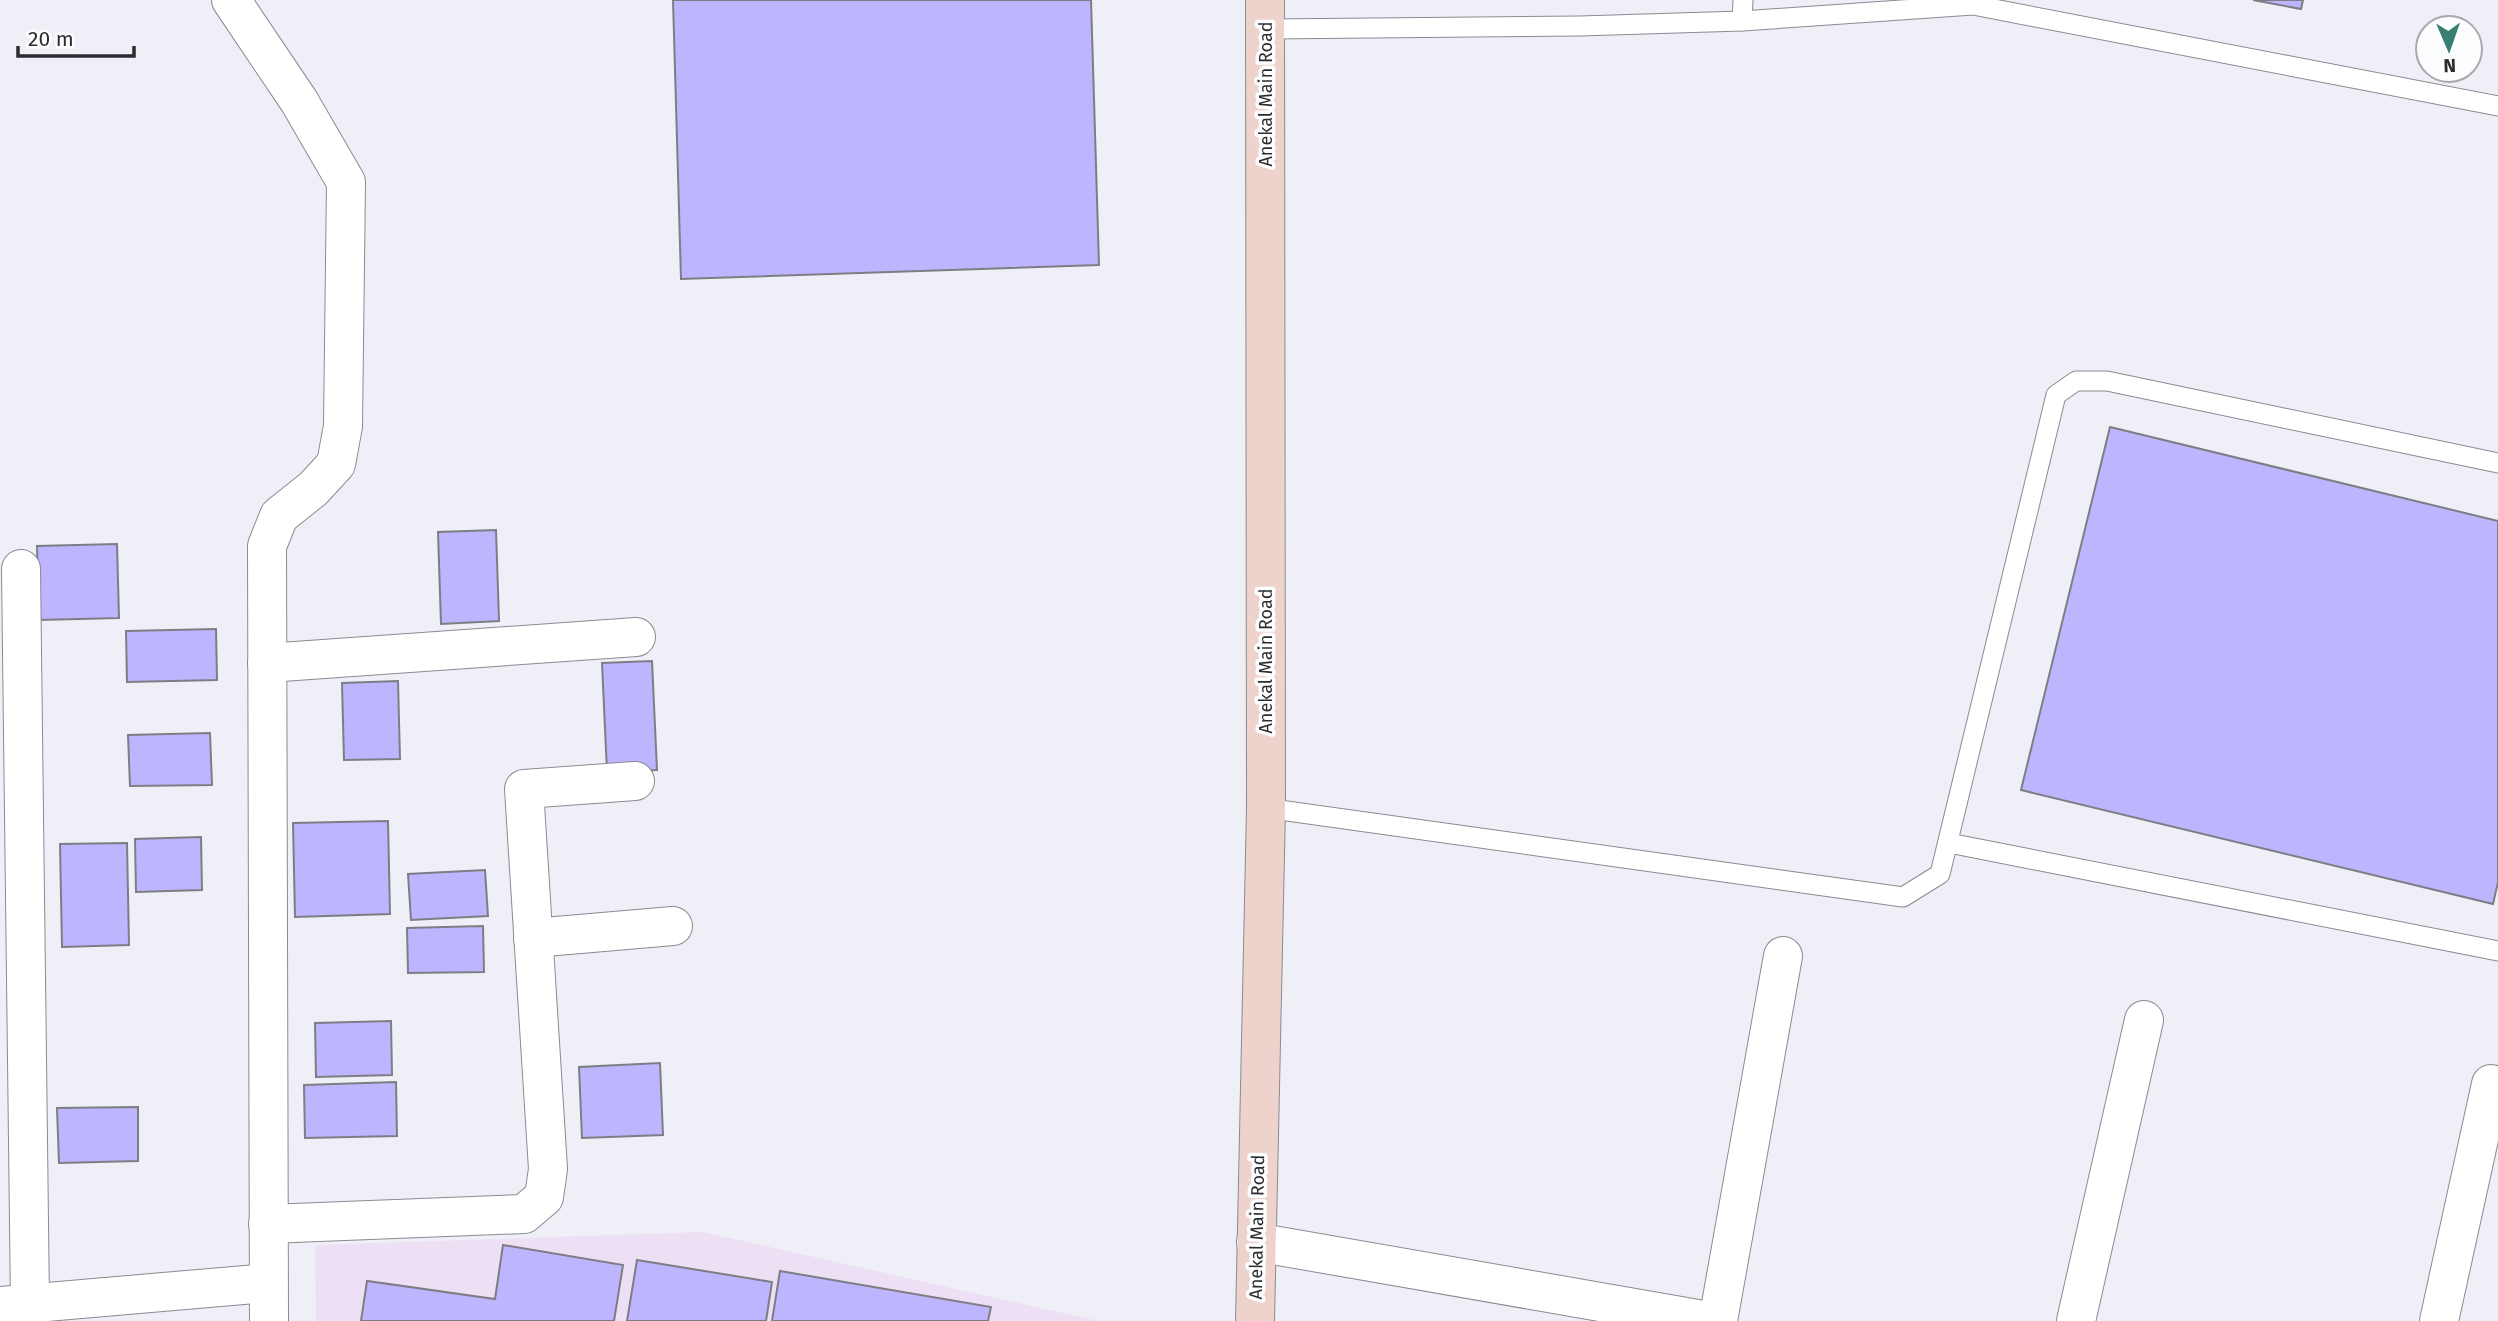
<svg xmlns="http://www.w3.org/2000/svg" width="2498" height="1321" font-family="'Fira Sans',sans-serif">
	<style>
		.education { fill: #ede0f4 }
		.building { fill: #bdb6fe; stroke: #7e7d84; stroke-width: 2 }
		.lines { fill: none; stroke-linecap: round; stroke-linejoin: round }
		.lane-casing { stroke: #8a8b92; stroke-width: 21 }
		.street-casing { stroke: #8a8b92; stroke-width: 40 }
		.secondary-casing { stroke: #8a8b92; stroke-width: 40 }
		.lane { stroke: #fff; stroke-width: 19 }
		.street { stroke: #fff; stroke-width: 38 }
		.secondary { stroke: #edd3cc; stroke-width: 38 }
		.labels { text-anchor: middle; stroke-width: 7; stroke-linejoin: round; paint-order: stroke }
		.street-label { font-size: 18px; fill: #2c2c2f; stroke: #fcfdfe }
	</style>
	<rect width="100%" height="100%" fill="#eeeff7"/>
	<polygon class="education" points="703,1232 1098,1321 316,1321 315,1245"/>
	<g class="building">
		<polygon points="673,0 1091,0 1099,265 681,279"/>
		<polygon points="2253,0 2303,0 2301,9"/>
		<polygon points="2110,427 2498,521 2498,882 2493,904 2021,790"/>
		<polygon points="496,530 499,621 441,624 438,532"/>
		<polygon points="117,544 119,618 39,620 37,546"/>
		<polygon points="216,629 217,680 127,682 126,631"/>
		<polygon points="652,661 657,770 607,772 602,663"/>
		<polygon points="398,681 400,759 344,760 342,683"/>
		<polygon points="210,733 212,785 130,786 128,735"/>
		<polygon points="388,821 390,914 295,917 293,823"/>
		<polygon points="201,837 202,890 136,892 135,839"/>
		<polygon points="127,843 129,945 62,947 60,844"/>
		<polygon points="485,870 488,916 411,920 408,874"/>
		<polygon points="483,926 484,972 408,973 407,928"/>
		<polygon points="391,1021 392,1075 316,1077 315,1023"/>
		<polygon points="660,1063 663,1135 582,1138 579,1067"/>
		<polygon points="396,1082 397,1136 305,1138 304,1085"/>
		<polygon points="138,1107 138,1161 59,1163 57,1108"/>
		<polygon points="503,1245 623,1265 614,1321 361,1321 367,1281 495,1299"/>
		<polygon points="637,1260 772,1282 766,1321 627,1321"/>
		<polygon points="780,1271 991,1307 988,1321 772,1321"/>
	</g>
	<g class="lines">
		<g class="lane-casing">
			<g id="lane">
				<polyline points="1742,21 1743,0"/>
				<polyline points="1267,29 1580,26 1742,21 1973,5 2498,106"/>
				<polyline points="1266,808 1903,897 1940,874 2056,395 2076,381 2107,381 2498,463"/>
				<polyline points="1949,843 2498,951"/>
			</g>
		</g>
		<g class="street-casing">
			<g id="street">
				<polyline points="231,0 299,101 346,182 343,426 336,464 313,489 279,516 267,546 269,1321"/>
				<polyline points="21,569 30,1304"/>
				<polyline points="267,663 636,637"/>
				<polyline points="533,938 673,926"/>
				<polyline points="268,1224 524,1214 544,1197 548,1169 524,789 635,781"/>
				<polyline points="1256,1242 1709,1321"/>
				<polyline points="0,1306 268,1283"/>
				<polyline points="1718,1321 1783,956"/>
				<polyline points="2076,1321 2144,1020"/>
				<polyline points="2439,1321 2491,1084"/>
			</g>
		</g>
		<g class="secondary-casing">
			<polyline id="secondary" points="1255,1321 1266,808 1265,0"/>
		</g>
		<use href="#lane" class="lane"/>
		<use href="#street" class="street"/>
		<use href="#secondary" class="secondary"/>
	</g>
	<g class="labels">
		<g class="street-label">
			<text transform="translate(1266 94) rotate(-90)" y="6">Anekal Main Road</text>
			<text transform="translate(1266 661) rotate(-90)" y="6">Anekal Main Road</text>
			<text transform="translate(1257 1227) rotate(-89)" y="6">Anekal Main Road</text>
		</g>
	</g>
	<g transform="translate(2449 49) rotate(178)"><circle r="33" fill="#fcfdfe" stroke="#a9a9ab" stroke-width="2"/>
	<path d="M0-5L12 26L0 18L-12 26Z" fill="#397e73"/>
	<text y="-10" font-size="19" font-weight="bold" text-anchor="middle" fill="#2c2c2f">N</text>
	</g>
	<path d="M18 46v10h116v-10" fill="none" stroke="#2c2c2f" stroke-width="3.5"/>
	<text x="28" y="46" font-size="21" fill="#2c2c2f" stroke="#fcfdfe" stroke-width="5" paint-order="stroke">20 m</text>
</svg>
